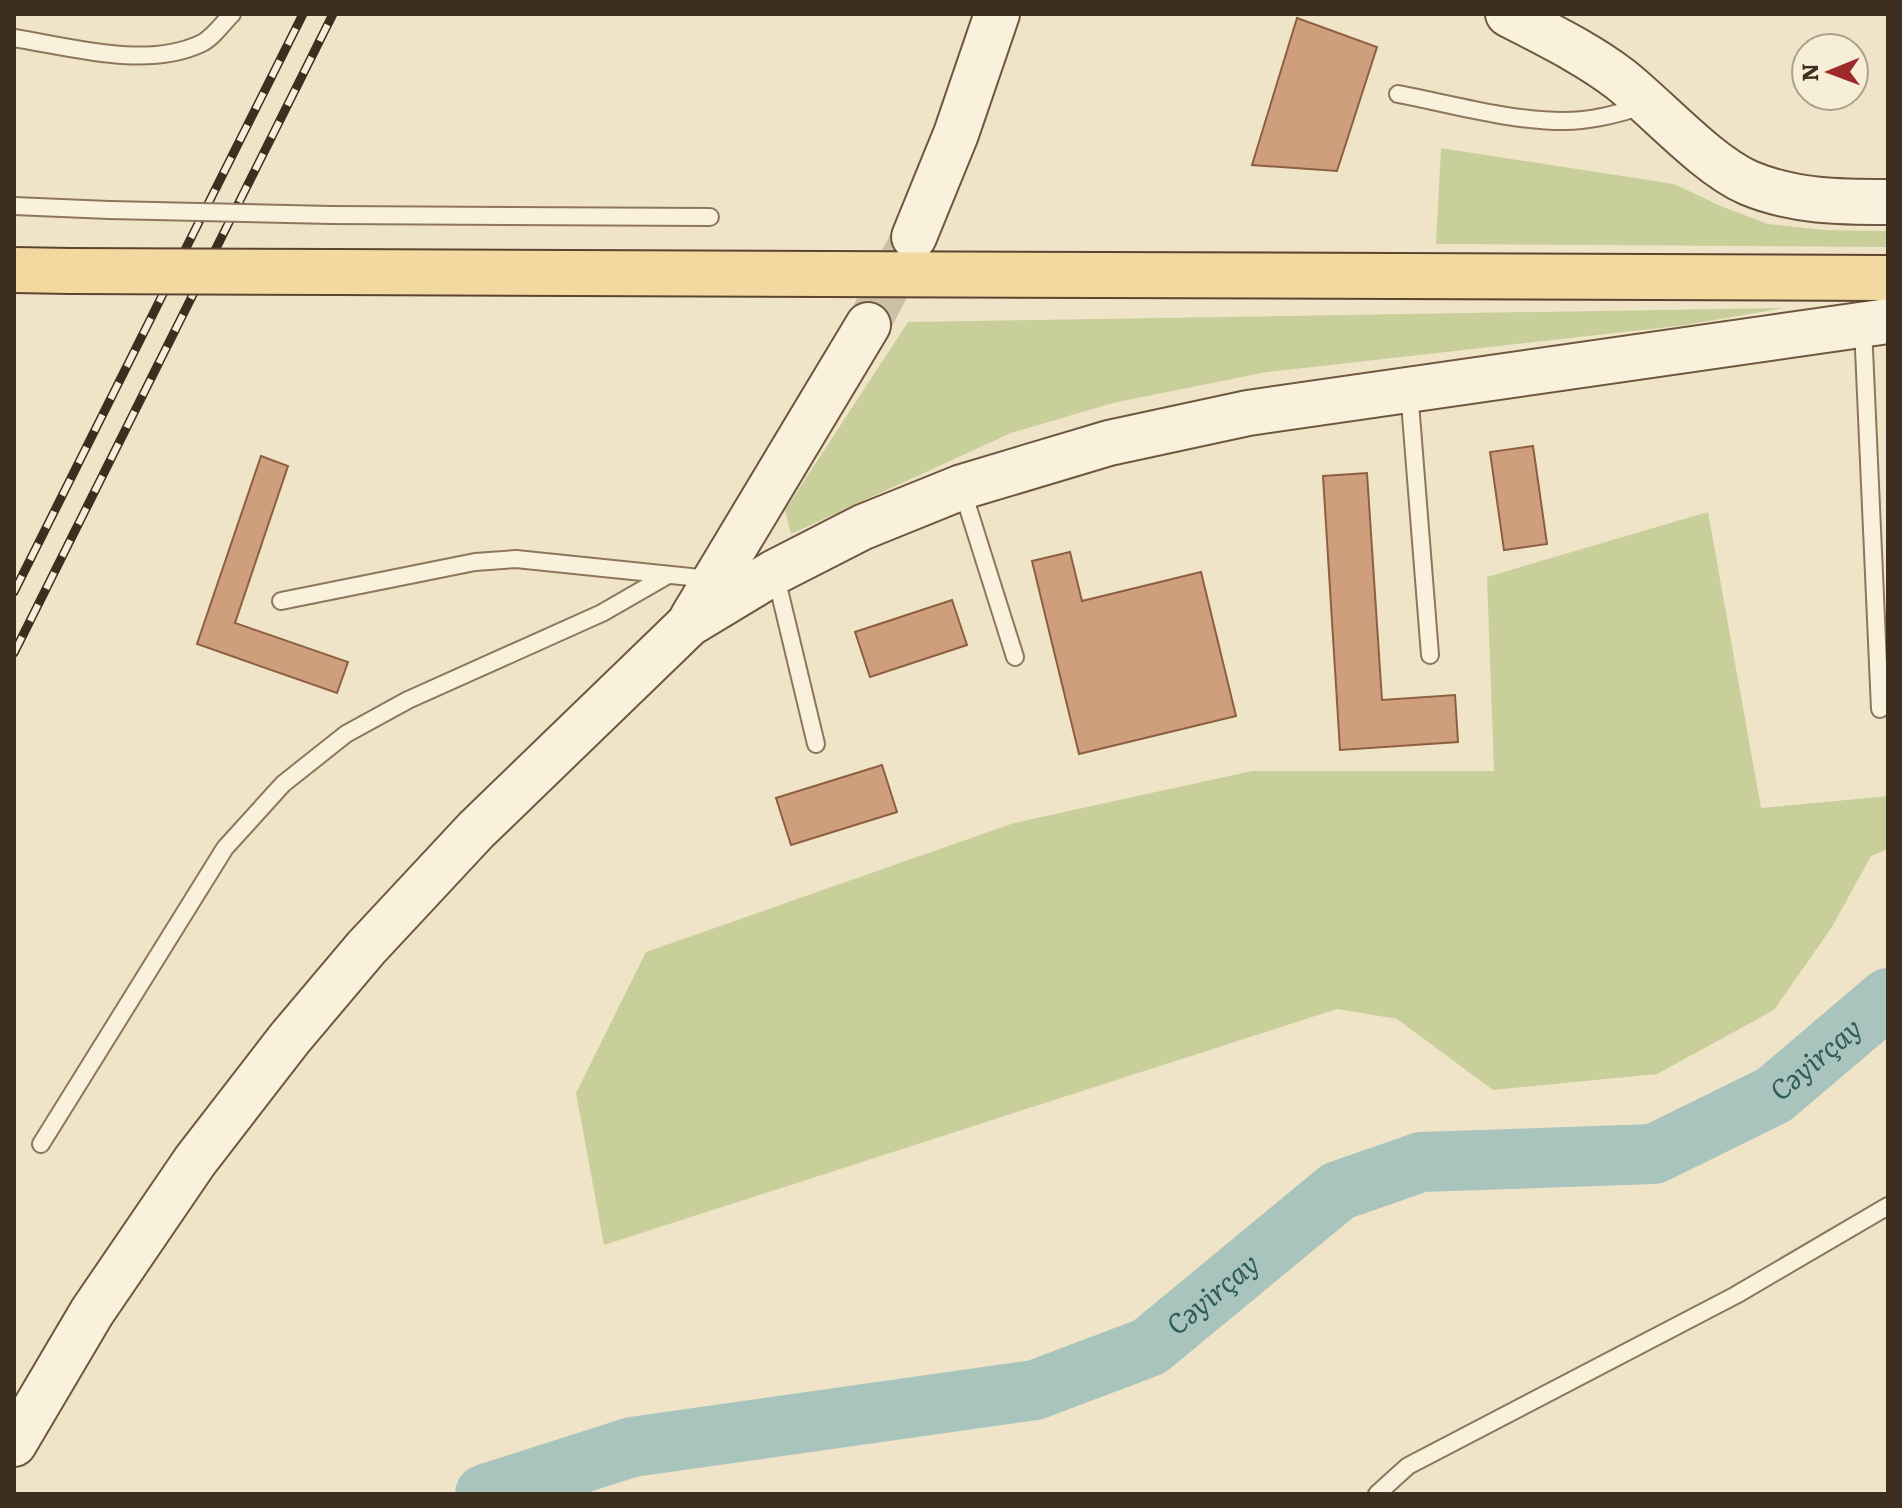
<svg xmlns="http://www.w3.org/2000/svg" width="1902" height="1508" font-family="Literata,serif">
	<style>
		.green { fill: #c9cf9b }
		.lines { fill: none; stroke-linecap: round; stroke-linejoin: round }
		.river { stroke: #a9c4bc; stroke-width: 60 }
		.building { fill: #cf9f7d; stroke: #8d5f41; stroke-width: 2 }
		.secondary-tunnel { stroke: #ccc0a6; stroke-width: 44; stroke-dasharray: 44 22; stroke-linecap: butt }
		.service-casing { stroke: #8d765c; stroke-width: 20 }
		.secondary-casing { stroke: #6f573f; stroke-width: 48 }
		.primary-casing { stroke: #5b4430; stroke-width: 48 }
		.service { stroke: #faf1dc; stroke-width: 16 }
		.secondary { stroke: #faf1dc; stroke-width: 44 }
		.primary { stroke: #f3d9a0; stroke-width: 44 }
		.rail-casing { stroke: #3d2e20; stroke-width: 9 }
		.rail { stroke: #f7eed8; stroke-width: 6; stroke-dasharray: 18; stroke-linecap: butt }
		.service-bridge-casing { stroke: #8d765c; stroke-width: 20; stroke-linecap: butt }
		.primary-bridge-casing { stroke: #5b4430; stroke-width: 48; stroke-linecap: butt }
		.service-bridge { stroke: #faf1dc; stroke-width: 16 }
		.primary-bridge { stroke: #f3d9a0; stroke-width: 44 }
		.labels { text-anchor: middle; stroke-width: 8; stroke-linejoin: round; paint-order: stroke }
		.water-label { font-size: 28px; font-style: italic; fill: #2f5d5a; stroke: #f7eed8 }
	</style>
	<rect width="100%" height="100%" fill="#f0e4c8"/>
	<g class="green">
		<polygon points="1441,148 1674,184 1723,207 1768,224 1825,230 1888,231 1888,247 1436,244"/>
		<polygon points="1784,308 1686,325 1267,372 1113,403 1011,433 791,534 785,510 908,322"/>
		<polygon points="1708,512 1761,808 1888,796 1888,849 1871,856 1832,927 1774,1010 1657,1074 1493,1090 1397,1019 1337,1009 604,1245 576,1093 646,952 1014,823 1252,771 1494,771 1487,577"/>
	</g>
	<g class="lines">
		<path class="river" id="s1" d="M 485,1494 L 632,1447 L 1035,1390 L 1149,1347 L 1338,1191 L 1421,1162 L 1654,1154 L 1774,1095 L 1888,998"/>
	</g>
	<g class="building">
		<polygon points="1297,18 1377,47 1337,171 1252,165"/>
		<polygon points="1533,446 1547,544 1504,550 1490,452"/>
		<polygon points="261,456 288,466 235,623 348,662 337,693 197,644"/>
		<polygon points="1367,473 1382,700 1455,695 1458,742 1340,750 1323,476"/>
		<polygon points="1070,552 1082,601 1201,572 1236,716 1079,754 1032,561"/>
		<polygon points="952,600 967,645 870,677 855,632"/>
		<polygon points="882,765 897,812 791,845 776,798"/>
	</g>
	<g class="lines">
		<polyline class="secondary-tunnel" points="868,325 911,242"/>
		<g class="service-casing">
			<g id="service">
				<path d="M 14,38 C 71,47 146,69 200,44 C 212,39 223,23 232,14"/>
				<path d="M 1398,94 C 1451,104 1509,121 1564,121 C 1591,121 1617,114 1643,106"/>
				<polyline points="14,206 109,210"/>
				<polyline points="331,215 710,217"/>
				<polyline points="1863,327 1880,709"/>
				<polyline points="1409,390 1430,655"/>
				<polyline points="962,489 1015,657"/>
				<polyline points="775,573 816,744"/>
				<polyline points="281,601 475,562 516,559 710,579"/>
				<polyline points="41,1144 225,848 283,784 346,734 408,700 602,613 668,575"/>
				<polyline points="1377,1494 1408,1466 1736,1295 1888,1206"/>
			</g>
		</g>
		<g class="secondary-casing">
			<g id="secondary">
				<path d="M 1508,14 C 1546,34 1586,53 1620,79 C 1658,109 1706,164 1749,183 C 1795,202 1840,202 1888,202"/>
				<polyline points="914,237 956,134 997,14"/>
				<polyline points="692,618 868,325"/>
				<polyline points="14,1444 92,1312 195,1161 290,1038 366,948 476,830 689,624 775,572 863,527 962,487 1109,443 1248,413 1888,321"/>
			</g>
		</g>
		<g class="primary-casing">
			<g id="primary">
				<polyline points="14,270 71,271"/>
				<polyline points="334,272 1888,278"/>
			</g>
		</g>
		<use href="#service" class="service"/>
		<use href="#secondary" class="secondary"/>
		<use href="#primary" class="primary"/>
		<g class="rail-casing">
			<g id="rail">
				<polyline points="14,592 303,14"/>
				<polyline points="14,653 333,14"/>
			</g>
		</g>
		<use href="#rail" class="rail"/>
		<g class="service-bridge-casing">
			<polyline id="service-bridge" points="109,210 331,215"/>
		</g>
		<g class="primary-bridge-casing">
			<polyline id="primary-bridge" points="71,271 334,272"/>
		</g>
		<use href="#service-bridge" class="service-bridge"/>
		<use href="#primary-bridge" class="primary-bridge"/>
	</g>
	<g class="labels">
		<g class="water-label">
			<text dy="10" stroke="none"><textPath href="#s1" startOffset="1438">Cəyirçay</textPath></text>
			<text dy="10" stroke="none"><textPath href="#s1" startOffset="766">Cəyirçay</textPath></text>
		</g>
	</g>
	<rect width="1902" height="1508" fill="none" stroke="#3d2e20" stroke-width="32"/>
	<g transform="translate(1830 72) rotate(269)"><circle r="38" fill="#f7eed8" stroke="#ada18e" stroke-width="2"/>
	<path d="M0-6L14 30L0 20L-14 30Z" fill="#9e2a2b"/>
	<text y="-12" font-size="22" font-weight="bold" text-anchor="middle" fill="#3d2e20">N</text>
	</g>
</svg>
